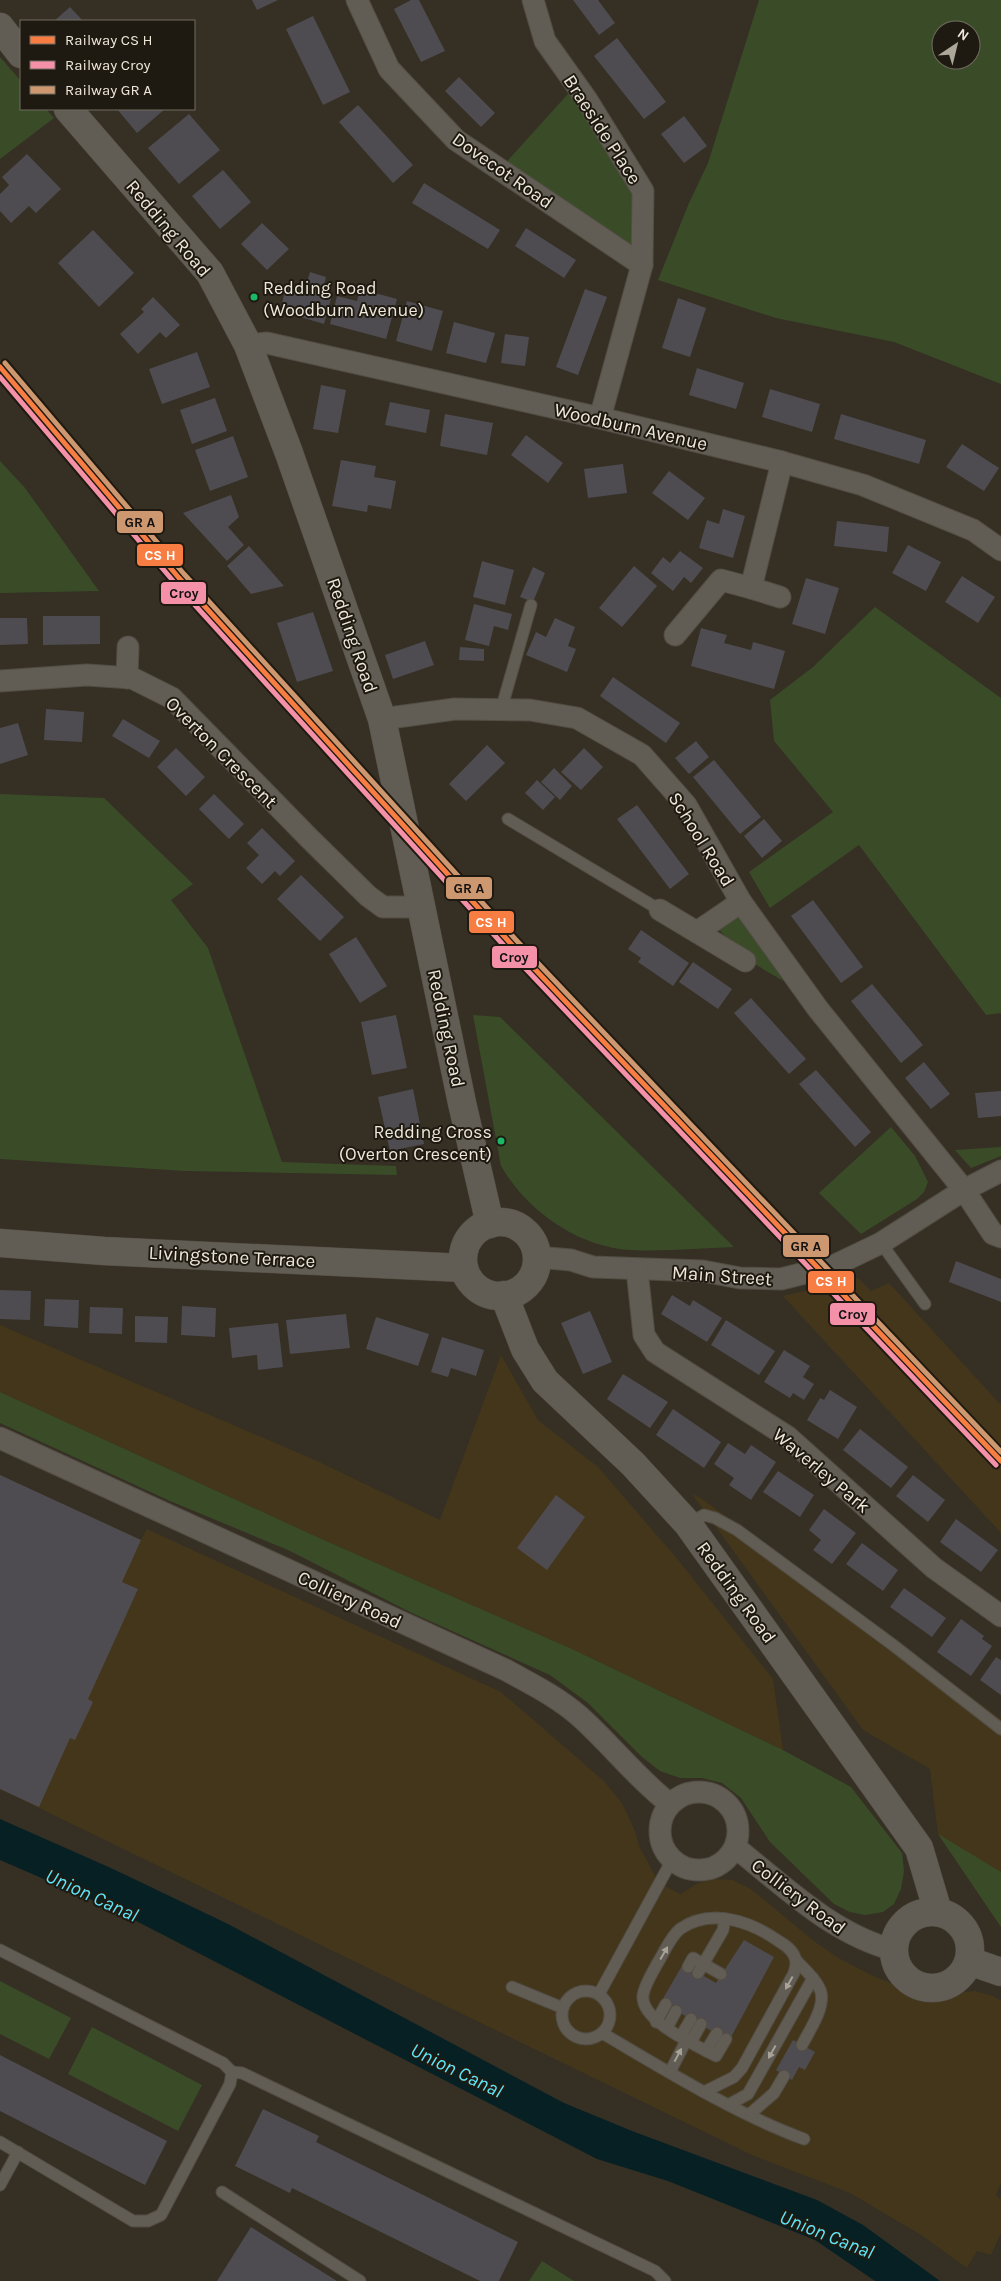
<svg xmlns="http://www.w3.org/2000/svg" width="1001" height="2281" font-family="Karla,sans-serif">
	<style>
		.built { fill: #43361b }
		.green { fill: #3a4c27; fill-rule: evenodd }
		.water { fill: #072023 }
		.building { fill: #4e4c51 }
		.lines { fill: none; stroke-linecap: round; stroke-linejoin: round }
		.lane-casing { stroke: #524d43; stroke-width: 13 }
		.street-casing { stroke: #524d43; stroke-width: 23 }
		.secondary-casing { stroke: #524d43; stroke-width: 29 }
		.lane { stroke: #615c54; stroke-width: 11 }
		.street { stroke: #615c54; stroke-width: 21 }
		.secondary { stroke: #615c54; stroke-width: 28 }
		.rail-1-casing { stroke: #1f1a11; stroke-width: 9 }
		.rail-2-casing { stroke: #1f1a11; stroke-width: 9 }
		.rail-3-casing { stroke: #1f1a11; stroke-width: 9 }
		.rail-1 { stroke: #f77d43; stroke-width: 5 }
		.rail-2 { stroke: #f491a8; stroke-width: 5 }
		.rail-3 { stroke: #cd976f; stroke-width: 5 }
		.oneway { fill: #a8a297 }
		.bus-dot { fill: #1ab867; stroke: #1f1a11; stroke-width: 2 }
		.labels { text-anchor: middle; stroke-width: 4; stroke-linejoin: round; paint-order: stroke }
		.bus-label { font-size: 18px; fill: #eee7da; stroke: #1f1a11; text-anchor: start }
		.street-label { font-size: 19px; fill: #eee7da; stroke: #1f1a11 }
		.water-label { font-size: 20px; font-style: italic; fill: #5ee5f8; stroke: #1f1a11 }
		.line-badge { stroke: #1f1a11; stroke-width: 2 }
		.badge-label { font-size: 14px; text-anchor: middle; font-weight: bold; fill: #fff }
		.pale-badge-label { font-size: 14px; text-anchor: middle; font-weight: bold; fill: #111 }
	</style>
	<rect width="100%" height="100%" fill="#352f24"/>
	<g class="built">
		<polygon points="858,1278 871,1291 889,1283 1001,1405 1001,1533 783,1296"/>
		<polygon points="0,1325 315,1460 440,1520 501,1355 538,1420 598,1467 675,1556 773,1679 783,1750 572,1649 326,1541 0,1392"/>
		<polygon points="0,1475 141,1540 147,1529 501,1692 604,1781 622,1803 635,1831 639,1846 659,1883 681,1894 696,1884 713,1879 733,1880 751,1889 814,1941 837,1957 873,1976 925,1996 975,1991 993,1996 1001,2001 1001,2183 996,2195 1001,2199 1001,2233 991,2255 977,2251 967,2268 921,2235 850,2193 752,2155 0,1789"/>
		<polygon points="692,1494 701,1498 1001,1719 1001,1927 938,1834 930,1769 863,1730"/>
	</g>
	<g class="green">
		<path d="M 759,0 L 1001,0 L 1001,384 L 894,342 L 776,318 L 658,280 L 689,203 L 708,163 ZM 941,30 L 971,30 L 971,60 L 941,60 Z"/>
		<polygon points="0,57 21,81 21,109 46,109 54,118 0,159"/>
		<polygon points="576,85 643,191 642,265 500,169"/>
		<polygon points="0,461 25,488 99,591 0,593"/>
		<polygon points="875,607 1001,698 1001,1013 986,1015 859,845 770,908 749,872 833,812 774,741 770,700 813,667"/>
		<polygon points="0,794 104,798 193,884 171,900 208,948 282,1162 396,1166 397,1175 185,1171 0,1159"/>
		<polygon points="737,914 746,919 783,981 753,963 755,959 740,948 737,951 717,927"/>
		<path d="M 473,1015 L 500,1017 L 734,1247 C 700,1248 664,1252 630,1250 C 578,1247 527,1211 501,1166 Z"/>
		<polygon points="891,1127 915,1156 928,1182 924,1192 917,1199 861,1234 819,1193"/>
		<polygon points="1001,1147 1001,1156 971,1168 955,1150"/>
		<polygon points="0,1392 326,1541 572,1649 783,1750 851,1787 902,1853 904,1871 901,1889 894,1904 883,1912 865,1915 850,1912 834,1904 770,1842 741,1798 722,1783 702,1778 680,1778 660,1771 642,1757 588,1703 550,1675 412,1613 288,1550 170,1501 0,1423"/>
		<polygon points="938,1834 1001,1872 1001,1927"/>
		<polygon points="0,1981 71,2018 49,2059 0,2034"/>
		<polygon points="92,2027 202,2085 178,2131 68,2074"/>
		<polygon points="542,2261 574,2281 529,2281"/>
	</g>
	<polygon class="water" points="0,1819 113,1869 228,1924 564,2103 632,2131 817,2200 863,2225 940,2281 875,2281 815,2240 668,2181 597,2159 113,1909 0,1860"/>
	<g class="building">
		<polygon points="252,0 278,0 257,10"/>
		<polygon points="411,0 419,0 445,51 421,62 394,9"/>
		<polygon points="573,0 598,0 615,23 599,35"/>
		<polygon points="70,7 83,21 54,21"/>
		<polygon points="313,16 350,92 323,105 286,29"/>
		<polygon points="617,38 666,102 644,119 594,56"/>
		<polygon points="459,77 495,113 481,127 445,91"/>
		<polygon points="358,105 413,165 393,183 339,122"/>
		<polygon points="117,109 165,109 137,133"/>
		<polygon points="189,114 220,150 179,184 148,148"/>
		<polygon points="684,116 707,146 684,163 661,134"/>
		<polygon points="27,154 61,189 36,213 29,206 11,223 0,211 0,194 9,185 2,177"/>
		<polygon points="223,170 251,202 220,229 192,196"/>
		<polygon points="424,183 500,230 488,249 412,203"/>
		<polygon points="262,223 289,249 267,270 241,244"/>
		<polygon points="526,228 576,260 564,278 515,246"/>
		<polygon points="93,230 134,273 99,307 58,263"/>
		<polygon points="310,272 326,277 322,293 332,295 324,324 280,311 287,283 305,289"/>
		<polygon points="360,289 397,299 386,339 330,324 337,296 357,301"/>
		<polygon points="585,289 607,297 578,375 556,367"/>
		<polygon points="153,297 180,325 166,338 160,332 138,354 120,334 144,312 141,309"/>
		<polygon points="678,298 706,308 690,357 662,348"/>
		<polygon points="407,301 443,311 432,351 396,341"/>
		<polygon points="454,322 495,333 486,363 446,353"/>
		<polygon points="505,334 529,337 525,366 501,363"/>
		<polygon points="197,352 210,387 162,404 149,369"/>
		<polygon points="697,368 744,383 736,409 689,395"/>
		<polygon points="321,385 346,390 338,433 313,429"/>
		<polygon points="770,389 820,404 812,432 762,417"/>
		<polygon points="215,398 227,431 192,444 180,410"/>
		<polygon points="390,402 430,410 426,433 385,425"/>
		<polygon points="445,414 493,423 487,455 440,446"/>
		<polygon points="841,414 926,440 919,464 834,439"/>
		<polygon points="526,435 563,463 548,483 511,455"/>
		<polygon points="233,436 248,477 210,491 195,450"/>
		<polygon points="962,444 999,468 984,491 946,467"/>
		<polygon points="341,460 376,466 374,477 396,481 391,509 368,505 367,512 332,506"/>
		<polygon points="623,464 627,493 588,498 584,469"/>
		<polygon points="669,471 705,498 688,520 652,493"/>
		<polygon points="231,495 239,517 228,527 244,545 227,561 183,513"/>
		<polygon points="723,509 745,516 733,558 699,548 707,520 719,524"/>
		<polygon points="837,521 889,527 887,552 834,546"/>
		<polygon points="908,545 941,562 926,591 892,573"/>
		<polygon points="249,546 284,586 251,594 227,566"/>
		<polygon points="680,551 703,568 691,583 684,577 673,591 651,573 663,557 670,563"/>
		<polygon points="482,561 514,570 505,605 473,597"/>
		<polygon points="634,566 657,586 622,627 599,608"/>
		<polygon points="533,567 545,573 533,602 520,597"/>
		<polygon points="962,576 995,597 978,623 945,602"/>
		<polygon points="806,578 839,588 825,634 792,624"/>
		<polygon points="474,604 512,614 508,630 494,626 489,646 465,640"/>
		<polygon points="313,612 333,671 297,682 277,623"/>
		<polygon points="43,616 100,616 100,644 43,645"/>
		<polygon points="0,618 27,618 28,644 0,645"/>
		<polygon points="555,618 575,627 568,646 576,649 567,672 526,655 536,632 546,637"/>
		<polygon points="701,628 727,635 724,643 751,650 753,642 785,651 774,689 691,666"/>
		<polygon points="425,641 434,665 393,679 385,655"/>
		<polygon points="460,647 484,649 484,661 459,660"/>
		<polygon points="613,677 680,723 666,743 600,696"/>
		<polygon points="46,709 84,712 82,742 44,740"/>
		<polygon points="123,719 160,741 149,758 112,736"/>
		<polygon points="18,723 28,755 0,764 0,728"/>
		<polygon points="696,741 709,757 689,774 675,758"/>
		<polygon points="487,745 505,763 466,801 449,784"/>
		<polygon points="176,748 205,777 186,796 157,767"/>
		<polygon points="584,748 603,767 581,790 561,772"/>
		<polygon points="714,760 761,817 740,834 693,777"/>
		<polygon points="554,768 572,786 560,800 541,782"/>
		<polygon points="537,780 555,797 543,810 525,793"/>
		<polygon points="214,794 244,824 229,839 199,809"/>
		<polygon points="637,805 689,874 670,889 617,819"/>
		<polygon points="764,819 782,841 762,858 744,836"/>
		<polygon points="262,828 295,861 280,876 275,871 262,884 246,868 259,855 247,843"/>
		<polygon points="301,875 344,917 320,941 277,899"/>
		<polygon points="813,900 863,967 841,983 791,916"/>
		<polygon points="641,930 689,963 673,986 638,962 641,958 628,949"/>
		<polygon points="356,937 387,986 360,1003 329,954"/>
		<polygon points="693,962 732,989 718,1009 679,982"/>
		<polygon points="872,984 923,1045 901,1063 851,1001"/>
		<polygon points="751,998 806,1059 789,1074 734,1013"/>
		<polygon points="396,1015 407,1068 372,1075 361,1022"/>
		<polygon points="924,1062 950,1094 931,1109 905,1078"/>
		<polygon points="816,1070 871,1132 855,1147 799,1084"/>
		<polygon points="413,1089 424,1144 390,1151 378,1097"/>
		<polygon points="1001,1091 1001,1116 978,1118 975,1093"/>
		<polygon points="956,1261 1001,1279 1001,1302 949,1282"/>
		<polygon points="0,1290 31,1291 30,1320 0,1319"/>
		<polygon points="672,1295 690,1306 693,1300 722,1318 707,1342 661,1314"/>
		<polygon points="45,1299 79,1300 78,1328 44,1326"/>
		<polygon points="182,1306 216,1308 215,1337 181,1335"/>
		<polygon points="90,1307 123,1308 122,1334 89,1333"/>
		<polygon points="590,1311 612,1362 583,1374 561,1323"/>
		<polygon points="346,1314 350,1348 290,1354 286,1320"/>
		<polygon points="135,1316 168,1317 167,1343 135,1342"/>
		<polygon points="376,1317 429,1334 418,1366 366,1349"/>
		<polygon points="726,1320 775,1351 759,1375 711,1345"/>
		<polygon points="278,1323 283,1367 258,1370 257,1355 232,1358 229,1328"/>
		<polygon points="442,1337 484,1350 476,1376 451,1368 448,1377 431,1372"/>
		<polygon points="784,1350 810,1366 803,1377 814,1384 804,1400 793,1393 790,1398 764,1382"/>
		<polygon points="623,1374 668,1402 650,1428 607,1399"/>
		<polygon points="830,1390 857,1407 838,1439 807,1420 820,1398 824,1400"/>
		<polygon points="673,1409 721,1442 704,1468 656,1435"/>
		<polygon points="860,1429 908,1467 891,1488 843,1450"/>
		<polygon points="728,1443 745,1454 751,1445 776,1462 751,1500 729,1485 734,1478 714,1464"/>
		<polygon points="778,1471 814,1495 800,1517 763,1492"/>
		<polygon points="0,1475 141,1540 122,1582 138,1589 88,1699 93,1702 75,1740 70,1738 39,1807 0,1789"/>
		<polygon points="913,1475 945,1500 928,1522 896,1496"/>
		<polygon points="556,1495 585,1517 547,1570 517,1548"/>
		<polygon points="824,1509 856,1533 832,1564 813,1550 821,1540 809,1530"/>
		<polygon points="956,1519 998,1550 981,1572 940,1542"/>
		<polygon points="862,1543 898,1570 883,1591 846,1564"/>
		<polygon points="904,1588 946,1618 932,1637 890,1607"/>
		<polygon points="961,1619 984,1636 982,1639 992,1646 971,1676 937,1652"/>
		<polygon points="996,1657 1001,1660 1001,1695 980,1680"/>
		<polygon points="744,1940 774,1957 729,2041 661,2002 683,1964 716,1983"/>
		<polygon points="793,2040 815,2052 805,2070 799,2067 792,2080 776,2070"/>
		<polygon points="0,2055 167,2141 145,2185 0,2111"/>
		<polygon points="263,2109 319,2136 316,2142 518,2242 499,2281 480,2281 292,2188 290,2193 235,2166"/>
		<polygon points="251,2227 337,2281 217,2281"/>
	</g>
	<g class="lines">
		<g class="lane-casing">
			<g id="lane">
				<polyline points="501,710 531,605"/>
				<polyline points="508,819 660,910"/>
				<polyline points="881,1243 925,1304"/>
				<polyline points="688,1524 704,1515 715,1518 737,1530 893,1645 1001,1729"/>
				<polyline points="0,1950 223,2063 232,2072 230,2084 161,2215 148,2221 133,2221 0,2142"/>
				<path d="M 796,1960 C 804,1969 817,1980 821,1992 C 825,2008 809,2031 802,2045"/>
				<polyline points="688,1967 693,1958 721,1974"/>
				<polyline points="698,1973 723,1930 725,1919"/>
				<polyline points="512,1987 563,2008"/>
				<circle cx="586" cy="2015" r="24"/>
				<polyline points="599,1994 672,1860"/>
				<polyline points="656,2022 666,2004"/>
				<polyline points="667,2028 676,2011"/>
				<path d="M 602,2033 C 665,2070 736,2114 804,2139"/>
				<polyline points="681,2036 691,2019"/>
				<polyline points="691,2042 701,2024"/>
				<polyline points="706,2051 717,2033"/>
				<polyline points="232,2072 242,2073 655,2271 665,2281"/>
				<polyline points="670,2072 687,2039"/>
				<path d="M 706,2091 L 734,2077 L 742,2068 L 794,1973 C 795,1970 796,1965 796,1962 C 795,1953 787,1946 780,1942 C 752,1922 712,1907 680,1929 C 670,1937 664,1953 657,1964 C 652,1974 645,1984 643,1995 C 640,2021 696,2045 716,2056 L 726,2039"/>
				<polyline points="730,2104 748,2094 813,1978"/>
				<polyline points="750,2114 774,2093 784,2076"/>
				<polyline points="0,2185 18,2152"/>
				<polyline points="222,2192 360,2281"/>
			</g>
		</g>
		<g class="street-casing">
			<g id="street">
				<polyline points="357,0 389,69 456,140 642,265"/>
				<polyline points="533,0 545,41 587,100 643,191 642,265 600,418"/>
				<polyline points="248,345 267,343 600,418 782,462 863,485 973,530 1001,550"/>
				<polyline points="751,588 780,597"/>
				<polyline points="675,635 721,580 751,588 782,462"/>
				<polyline points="127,678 128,647"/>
				<polyline points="0,681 87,675 132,678 172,698 310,839 368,896 383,907 422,907"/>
				<polyline points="382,719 455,709 530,710 577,718 642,755 686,805 741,902 818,1009 964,1190 993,1234 1001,1237"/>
				<polyline points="660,910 745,961"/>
				<polyline points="697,932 741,902"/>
				<polyline points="537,1257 571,1260 593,1267 703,1271 740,1278 781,1279 833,1266 881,1243 964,1190 1001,1171"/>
				<polyline points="637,1270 644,1335 655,1352 788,1437 934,1568 1001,1616"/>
				<path d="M 0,1438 L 506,1670 C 531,1684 556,1696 578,1715 C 610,1743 636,1778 670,1804"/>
				<circle cx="699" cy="1831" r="39"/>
				<path d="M 735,1847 C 784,1886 832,1934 894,1950"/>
			</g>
		</g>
		<g class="secondary-casing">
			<g id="secondary">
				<polyline points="0,27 21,54"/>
				<polyline points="68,109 210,273 248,345 289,453 382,719 462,1103 490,1224"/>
				<circle cx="500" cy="1259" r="37"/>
				<polyline points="0,1243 104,1251 464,1268"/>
				<polyline points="504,1295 525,1349 545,1381 633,1464 688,1524 919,1848 938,1912"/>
				<circle cx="932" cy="1950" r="38"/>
				<polyline points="969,1961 1001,1972"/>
			</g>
		</g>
		<use href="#lane" class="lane"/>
		<use href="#street" class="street"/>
		<use href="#secondary" class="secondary"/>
		<g class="rail-1-casing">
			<polyline id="rail-1" points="0,367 179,578 512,945 1001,1461"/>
		</g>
		<g class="rail-2-casing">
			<polyline id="rail-2" points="0,377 174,582 507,949 996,1465"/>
		</g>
		<g class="rail-3-casing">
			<polyline id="rail-3" points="5,363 184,574 517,941 1001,1452"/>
		</g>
		<use href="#rail-1" class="rail-1"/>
		<use href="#rail-2" class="rail-2"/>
		<use href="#rail-3" class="rail-3"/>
	</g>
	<defs><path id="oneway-solid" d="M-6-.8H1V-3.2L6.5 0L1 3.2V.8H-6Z" transform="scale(1.25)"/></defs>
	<g class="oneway">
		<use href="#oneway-solid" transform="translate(664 1953) rotate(-60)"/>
		<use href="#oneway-solid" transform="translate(789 1983) rotate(119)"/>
		<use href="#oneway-solid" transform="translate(772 2052) rotate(119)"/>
		<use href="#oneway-solid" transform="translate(678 2055) rotate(-62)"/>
	</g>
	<g class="bus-dot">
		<circle cx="254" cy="297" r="4.5"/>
		<circle cx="501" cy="1141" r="4.5"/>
	</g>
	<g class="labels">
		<g class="bus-label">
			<text x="263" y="294">Redding Road<tspan x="263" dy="22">(Woodburn Avenue)</tspan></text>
			<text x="492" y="1138" text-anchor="end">Redding Cross<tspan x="492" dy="22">(Overton Crescent)</tspan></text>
		</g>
		<g class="street-label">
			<text transform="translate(603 129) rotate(57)" y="7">Braeside Place</text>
			<text transform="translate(503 170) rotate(35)" y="7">Dovecot Road</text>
			<text transform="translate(169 228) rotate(50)" y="7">Redding Road</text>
			<text transform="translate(631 426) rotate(13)" y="7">Woodburn Avenue</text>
			<text transform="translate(353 635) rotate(71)" y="7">Redding Road</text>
			<text transform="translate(222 752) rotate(45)" y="7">Overton Crescent</text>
			<text transform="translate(702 839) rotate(58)" y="7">School Road</text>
			<text transform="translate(447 1028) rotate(78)" y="7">Redding Road</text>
			<text transform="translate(232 1256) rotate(3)" y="7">Livingstone Terrace</text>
			<text transform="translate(722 1275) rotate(4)" y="7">Main Street</text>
			<text transform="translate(822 1470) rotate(40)" y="7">Waverley Park</text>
			<text transform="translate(737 1592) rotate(54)" y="7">Redding Road</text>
			<text transform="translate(350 1599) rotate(25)" y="7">Colliery Road</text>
			<text transform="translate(799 1896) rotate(37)" y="7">Colliery Road</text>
		</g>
		<g class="water-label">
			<text transform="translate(92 1895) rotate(25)" y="7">Union Canal</text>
			<text transform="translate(457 2070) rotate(26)" y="7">Union Canal</text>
			<text transform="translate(827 2234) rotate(22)" y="7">Union Canal</text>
		</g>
	</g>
	<g class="line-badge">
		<rect x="116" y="510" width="48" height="24" rx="5" fill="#cd976f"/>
		<rect x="136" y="543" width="48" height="24" rx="5" fill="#f77d43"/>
		<rect x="160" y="581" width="47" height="24" rx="5" fill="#f491a8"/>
		<rect x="445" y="876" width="48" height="24" rx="5" fill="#cd976f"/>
		<rect x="468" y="910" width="47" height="24" rx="5" fill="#f77d43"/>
		<rect x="491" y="945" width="47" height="24" rx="5" fill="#f491a8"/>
		<rect x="782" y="1234" width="48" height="24" rx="5" fill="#cd976f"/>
		<rect x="807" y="1270" width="48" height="24" rx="5" fill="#f77d43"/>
		<rect x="829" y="1302" width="47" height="24" rx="5" fill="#f491a8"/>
	</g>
	<g class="badge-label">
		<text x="160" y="560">CS H</text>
		<text x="491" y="927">CS H</text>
		<text x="831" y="1286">CS H</text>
	</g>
	<g class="pale-badge-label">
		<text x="140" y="527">GR A</text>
		<text x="184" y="598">Croy</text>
		<text x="469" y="893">GR A</text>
		<text x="514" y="962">Croy</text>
		<text x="806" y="1251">GR A</text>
		<text x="853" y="1319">Croy</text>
	</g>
	<rect x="20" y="20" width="175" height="90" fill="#1f1a11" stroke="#726c61"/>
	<rect x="30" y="36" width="25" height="8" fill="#f77d43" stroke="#726c61"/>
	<text x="65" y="45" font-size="15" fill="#eee7da">Railway CS H</text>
	<rect x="30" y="61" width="25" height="8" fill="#f491a8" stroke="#726c61"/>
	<text x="65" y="70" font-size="15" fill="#eee7da">Railway Croy</text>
	<rect x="30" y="86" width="25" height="8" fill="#cd976f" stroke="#726c61"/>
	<text x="65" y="95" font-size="15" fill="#eee7da">Railway GR A</text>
	<g transform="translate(956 45) rotate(35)"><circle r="24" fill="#1f1a11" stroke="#726c61"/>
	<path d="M0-4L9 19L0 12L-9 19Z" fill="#ada79a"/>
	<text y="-8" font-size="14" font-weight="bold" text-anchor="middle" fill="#eee7da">N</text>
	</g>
</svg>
